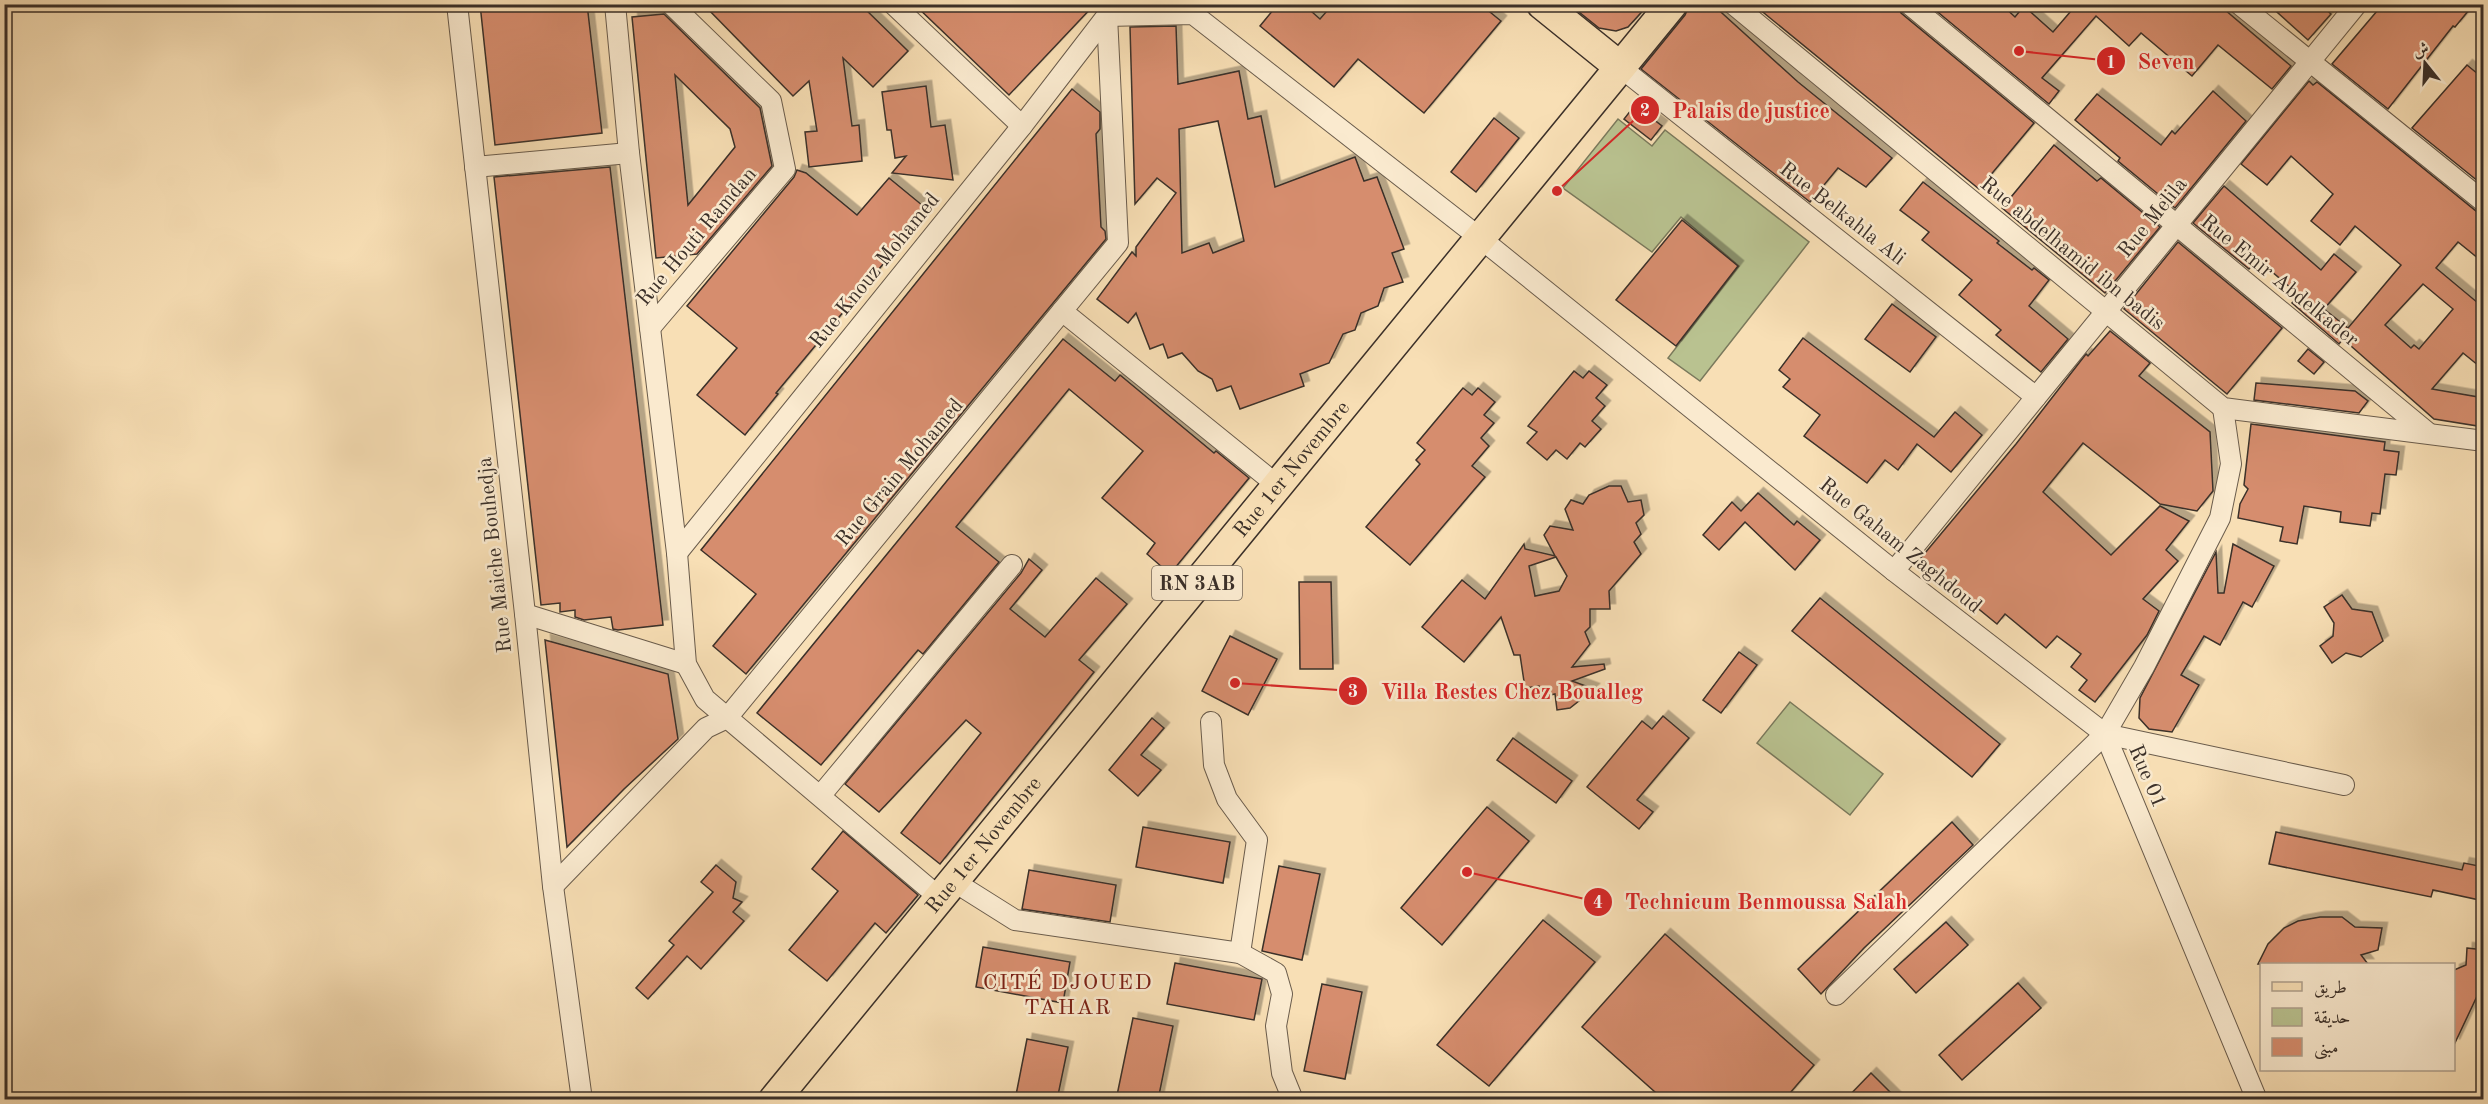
<svg xmlns="http://www.w3.org/2000/svg" width="2488" height="1104" font-family="'Old Standard TT',Amiri,serif">
	<style>
		.green { fill: #b9c290; stroke: #7a795c; stroke-width: 1.5 }
		.building { fill: #d68d6e; stroke: #3b3029; stroke-width: 1.5; fill-rule: evenodd; filter: url(#shadow) }
		.lines { fill: none; stroke-linecap: round; stroke-linejoin: round }
		.street-casing { stroke: #6a5c4c; stroke-width: 22 }
		.primary-casing { stroke: #3b3029; stroke-width: 33 }
		.street { stroke: #faeacf; stroke-width: 20 }
		.primary { stroke: #f8dfb5; stroke-width: 30 }
		.labels { text-anchor: middle; stroke-width: 5; stroke-linejoin: round; paint-order: stroke }
		.shield { fill: #faeacf; stroke: #74685b; stroke-width: 1.5 }
		.shield-label { font-size: 20px; font-weight: bold; fill: #3b3029 }
		.street-label { font-size: 21px; fill: #3b3029; stroke: #faeacf }
		.neighbourhood-label { font-size: 22px; letter-spacing: 1.5px; fill: #7a1f14; stroke: #faeacf }
		.leader { fill: none; stroke: #d62828; stroke-width: 2 }
		.callout-dot { fill: #d62828; stroke: #faeacf; stroke-width: 2 }
		.mark-label { font-size: 18px; text-anchor: middle; font-weight: bold; fill: #fff }
		.callout-label { font-size: 22px; text-anchor: middle; font-weight: bold; fill: #d62828; stroke: #faeacf; stroke-width: 5; stroke-linejoin: round; paint-order: stroke }
	</style>
	<defs>
		<filter id="shadow"><feDropShadow dx="5.5" dy="-5.5" stdDeviation="0" flood-color="#0004"/></filter>
	</defs>
	<rect width="100%" height="100%" fill="#f8dfb5"/>
	<filter id="stains"><feTurbulence type="fractalNoise" baseFrequency=".00333" numOctaves="4"/><feColorMatrix values="0 0 0 0 .2 0 0 0 0 .09 0 0 0 0 .02 0 0 0 .5 -.17"/></filter>
	<radialGradient id="worn" r=".72"><stop offset=".6" stop-color="#630" stop-opacity="0"/><stop offset="1" stop-color="#630" stop-opacity=".3"/></radialGradient>
	<g class="green">
		<polygon points="1618,119 1652,146 1665,130 1809,242 1700,381 1668,358 1739,266 1681,217 1652,252 1563,188"/>
		<polygon points="1790,702 1883,774 1850,815 1757,743"/>
	</g>
	<g class="building">
		<polygon points="480,4 587,4 602,133 495,145"/>
		<polygon points="703,4 860,4 908,51 873,87 843,58 852,126 859,125 862,161 809,167 805,132 817,131 809,81 793,96"/>
		<polygon points="914,4 1095,4 1009,95"/>
		<polygon points="1278,4 1303,4 1320,19 1333,4 1480,4 1501,21 1424,113 1358,59 1334,87 1260,26"/>
		<polygon points="1586,4 1649,4 1628,27 1616,31 1599,28 1579,12"/>
		<polygon points="1690,4 1712,4 1798,82 1892,158 1866,187 1838,168 1810,202 1641,69 1685,15"/>
		<polygon points="1753,4 1897,4 1901,13 2034,123 1979,189"/>
		<polygon points="1928,4 2001,4 2015,17 2024,6 2053,32 2077,4 2218,4 2291,66 2272,89 2218,45 2192,76 2141,33 2129,46 2096,16 2042,78 2059,91 2049,104"/>
		<polygon points="2268,4 2320,4 2331,14 2308,40"/>
		<polygon points="2383,4 2474,4 2455,27 2453,26 2388,109 2332,64"/>
		<path d="M 664,14 L 760,108 L 772,166 L 697,254 L 656,258 L 632,17 ZM 675,75 L 730,129 L 735,147 L 688,205 Z"/>
		<path d="M 1176,26 L 1178,84 L 1239,71 L 1248,119 L 1261,116 L 1275,187 L 1355,157 L 1364,181 L 1377,177 L 1404,249 L 1392,253 L 1403,282 L 1384,288 L 1378,306 L 1361,313 L 1355,330 L 1343,334 L 1329,363 L 1300,374 L 1304,386 L 1240,409 L 1231,386 L 1217,391 L 1212,379 L 1198,371 L 1182,353 L 1168,358 L 1163,344 L 1150,349 L 1136,313 L 1128,323 L 1097,299 L 1132,252 L 1136,256 L 1136,247 L 1176,193 L 1157,178 L 1135,204 L 1130,27 ZM 1218,121 L 1244,241 L 1213,253 L 1209,243 L 1182,253 L 1179,129 Z"/>
		<polygon points="2467,65 2484,79 2484,108 2477,116 2484,121 2484,186 2412,128"/>
		<path d="M 2309,81 L 2313,85 L 2317,82 L 2476,211 L 2484,214 L 2484,263 L 2458,242 L 2436,268 L 2484,308 L 2484,370 L 2463,353 L 2432,389 L 2484,398 L 2484,427 L 2434,419 L 2343,339 L 2339,344 L 2292,303 L 2299,295 L 2257,259 L 2249,269 L 2193,223 L 2224,186 L 2321,270 L 2334,254 L 2356,272 L 2324,309 L 2348,328 L 2401,265 L 2355,226 L 2340,245 L 2311,221 L 2333,194 L 2291,156 L 2267,185 L 2241,164 ZM 2423,284 L 2453,309 L 2419,349 L 2414,345 L 2411,348 L 2385,325 Z"/>
		<polygon points="926,86 931,127 945,125 953,180 892,173 906,156 895,158 891,130 887,130 882,92"/>
		<polygon points="1072,89 1100,112 1100,129 1096,134 1101,227 1105,231 1106,239 746,674 713,646 756,594 701,550"/>
		<polygon points="2213,91 2246,121 2175,208 2118,161 2120,158 2075,120 2097,94 2161,145 2172,131 2175,134"/>
		<polygon points="1635,105 1662,126 1651,140 1624,119"/>
		<polygon points="1494,118 1519,138 1476,192 1451,172"/>
		<polygon points="2054,145 2097,181 2101,178 2160,227 2105,293 2002,208"/>
		<polygon points="610,167 663,625 618,630 613,629 611,617 584,620 575,617 575,610 560,612 560,603 541,605 494,177"/>
		<polygon points="797,170 806,173 857,215 889,178 928,210 776,393 778,394 745,435 697,395 737,348 687,306 794,177"/>
		<polygon points="1923,182 1999,241 1997,243 2032,270 2034,268 2049,280 2029,306 2068,339 2041,372 1996,335 2001,330 1959,295 1972,280 1922,240 1929,232 1900,210"/>
		<polygon points="1682,220 1738,266 1676,346 1616,300"/>
		<polygon points="2178,242 2282,328 2227,394 2124,309"/>
		<polygon points="1892,304 1936,337 1910,372 1865,339"/>
		<polygon points="2110,331 2150,363 2139,376 2210,432 2213,491 2197,511 2160,504 2083,443 2043,492 2111,555 2160,506 2189,521 2166,550 2178,561 2143,599 2159,611 2147,635 2095,702 2079,690 2087,680 2071,667 2081,654 2057,636 2046,648 2005,614 1997,624 1970,602 1969,604 1920,559 2016,444 2086,354 2088,356"/>
		<polygon points="1803,338 1934,437 1955,412 1982,435 1951,472 1917,444 1898,470 1885,460 1867,483 1804,436 1820,415 1783,387 1790,379 1779,370"/>
		<polygon points="1063,339 1115,381 1120,375 1214,453 1216,451 1249,478 1170,574 1147,554 1155,543 1102,498 1143,451 1069,389 956,527 999,562 923,654 918,650 821,765 757,713"/>
		<polygon points="2308,349 2324,362 2314,374 2298,361"/>
		<polygon points="1574,371 1583,378 1589,371 1607,385 1596,398 1605,406 1592,421 1601,429 1585,447 1580,443 1567,459 1556,450 1547,460 1527,443 1537,432 1528,426"/>
		<polygon points="2256,383 2355,391 2368,401 2359,413 2254,400"/>
		<polygon points="1463,388 1472,395 1478,388 1495,402 1484,415 1494,423 1481,438 1489,446 1472,466 1485,477 1410,565 1366,527 1420,464 1416,460 1425,450 1417,443"/>
		<polygon points="2251,424 2385,442 2384,450 2399,452 2396,475 2385,474 2380,514 2372,513 2370,526 2340,522 2341,512 2304,506 2297,544 2280,541 2283,527 2238,518 2240,504 2248,489 2244,485"/>
		<path d="M 1609,486 L 1621,486 L 1628,502 L 1641,500 L 1644,515 L 1636,523 L 1641,534 L 1634,542 L 1641,554 L 1609,591 L 1610,609 L 1590,609 L 1590,627 L 1585,632 L 1590,644 L 1572,667 L 1604,664 L 1605,669 L 1572,681 L 1594,689 L 1570,708 L 1557,710 L 1555,694 L 1541,697 L 1539,686 L 1525,688 L 1520,655 L 1514,655 L 1501,617 L 1464,662 L 1422,627 L 1462,580 L 1485,599 L 1524,544 L 1525,549 L 1555,556 L 1544,535 L 1550,526 L 1573,530 L 1565,509 L 1571,500 L 1583,504 L 1589,495 ZM 1556,557 L 1567,576 L 1559,591 L 1535,596 L 1529,566 Z"/>
		<polygon points="1758,493 1794,525 1797,521 1820,540 1795,570 1745,522 1719,550 1703,535 1732,502 1741,511"/>
		<polygon points="2233,544 2274,566 2252,607 2243,602 2220,645 2204,636 2181,675 2199,685 2172,732 2149,729 2139,718 2140,698 2216,552 2218,593 2224,593"/>
		<polygon points="1029,559 1042,570 1010,609 1045,637 1096,578 1127,604 1079,660 1094,672 940,864 901,833 981,733 966,720 879,812 845,784 1021,573"/>
		<polygon points="1299,582 1331,582 1333,669 1300,669"/>
		<polygon points="2342,595 2352,609 2372,612 2383,641 2361,657 2346,653 2332,663 2320,646 2333,636 2334,623 2324,607"/>
		<polygon points="1820,598 2000,744 1972,777 1792,631"/>
		<polygon points="1230,636 1277,659 1248,715 1202,691"/>
		<polygon points="545,640 668,674 678,739 624,789 567,847"/>
		<polygon points="1739,652 1757,665 1721,713 1703,700"/>
		<polygon points="1663,716 1689,738 1637,800 1653,812 1639,829 1587,787 1642,721 1652,729"/>
		<polygon points="1152,718 1164,728 1141,755 1161,770 1138,796 1109,770"/>
		<polygon points="1513,738 1572,781 1556,803 1497,760"/>
		<polygon points="1487,807 1529,841 1442,945 1401,908"/>
		<polygon points="1952,822 1973,845 1864,948 1821,994 1798,969"/>
		<polygon points="1143,827 1230,842 1223,883 1136,867"/>
		<polygon points="843,831 918,895 886,933 875,923 827,981 789,950 838,891 812,869"/>
		<polygon points="2276,832 2462,870 2464,863 2484,867 2484,901 2433,890 2431,897 2269,864"/>
		<polygon points="716,865 736,882 733,898 742,902 733,912 744,921 701,969 687,956 648,999 636,988 674,945 669,941 713,892 701,882"/>
		<polygon points="1279,866 1320,874 1302,960 1262,951"/>
		<polygon points="1029,870 1116,885 1110,922 1022,909"/>
		<polygon points="2320,917 2342,917 2355,927 2382,928 2378,950 2361,955 2368,964 2258,964 2268,944 2284,928 2298,921"/>
		<polygon points="1543,920 1595,962 1489,1086 1437,1045"/>
		<polygon points="1946,922 1968,945 1916,993 1894,969"/>
		<polygon points="1665,934 1814,1065 1784,1100 1664,1100 1582,1027"/>
		<polygon points="983,947 1070,962 1063,1003 976,987"/>
		<polygon points="2467,948 2484,950 2484,992 2479,992 2454,1045 2454,970 2466,965"/>
		<polygon points="1175,963 1262,979 1254,1020 1167,1004"/>
		<polygon points="2018,983 2041,1008 1962,1080 1939,1055"/>
		<polygon points="1322,984 1362,992 1345,1079 1304,1071"/>
		<polygon points="1133,1018 1173,1026 1158,1100 1116,1100"/>
		<polygon points="1027,1039 1068,1047 1057,1100 1015,1100"/>
		<polygon points="1871,1073 1898,1100 1845,1100"/>
	</g>
	<g class="lines">
		<g class="street-casing">
			<g id="street">
				<polyline points="457,4 525,614 553,886 582,1100"/>
				<polyline points="615,4 629,153 677,553 686,664 705,699 940,898"/>
				<polyline points="893,4 1022,126"/>
				<polyline points="1733,4 2223,408 2484,441"/>
				<polyline points="1909,4 2427,432"/>
				<polyline points="2239,4 2484,202"/>
				<polyline points="1107,16 1193,14 1480,238 1894,571 2105,734 2344,785"/>
				<polyline points="1620,67 2036,397"/>
				<polyline points="475,167 629,153"/>
				<polyline points="1062,311 1277,485"/>
				<polyline points="650,328 785,169 771,101 671,4"/>
				<polyline points="677,553 1022,126 1109,13"/>
				<polyline points="1894,571 2357,4"/>
				<polyline points="525,614 686,664"/>
				<polyline points="1211,722 1214,765 1227,799 1257,840 1240,953"/>
				<polyline points="2105,734 2257,1100"/>
				<polyline points="821,795 1012,565"/>
				<polyline points="953,881 1015,920 1240,953 1276,973 1282,994 1276,1026 1282,1073 1293,1100"/>
				<polyline points="553,886 706,728 727,718 1118,243 1107,16"/>
				<polyline points="1836,995 2105,734 2144,667 2220,518 2231,464 2223,408"/>
			</g>
		</g>
		<g class="primary-casing">
			<g id="primary">
				<polyline points="1542,4 1620,67"/>
				<path id="s1" d="M 774,1100 L 1672,4"/>
			</g>
		</g>
		<use href="#street" class="street"/>
		<use href="#primary" class="primary"/>
	</g>
	<g class="labels">
		<rect class="shield" x="1152" y="566" width="90" height="34" rx="4.5"/>
		<g class="shield-label">
			<text x="1197" y="590">RN 3AB</text>
		</g>
		<g class="street-label">
			<text transform="translate(1843 213) rotate(38)" y="7">Rue Belkahla Ali</text>
			<text transform="translate(2152 217) rotate(-51)" y="7">Rue Melila</text>
			<text transform="translate(696 236) rotate(-50)" y="7">Rue Houti Ramdan</text>
			<text transform="translate(2073 253) rotate(39)" y="7">Rue abdelhamid ibn badis</text>
			<text transform="translate(874 270) rotate(-51)" y="7">Rue Knouz Mohamed</text>
			<text transform="translate(2280 280) rotate(39)" y="7">Rue Emir Abdelkader</text>
			<text dy="7" stroke="none"><textPath href="#s1" startOffset="816">Rue 1er Novembre</textPath></text>
			<text transform="translate(899 472) rotate(-50)" y="7">Rue Grain Mohamed</text>
			<text transform="translate(1901 545) rotate(39)" y="7">Rue Gaham Zaghdoud</text>
			<text transform="translate(494 555) rotate(-96)" y="7">Rue Maiche Bouhedja</text>
			<text transform="translate(2148 776) rotate(67)" y="7">Rue 01</text>
			<text dy="7" stroke="none"><textPath href="#s1" startOffset="330">Rue 1er Novembre</textPath></text>
		</g>
		<g class="neighbourhood-label">
			<text x="1068" y="989">CITÉ DJOUED<tspan x="1068" dy="25">TAHAR</tspan></text>
		</g>
	</g>
	<path class="leader" d="M2019 51L2111 61M1557 191L1645 110M1235 683L1353 691M1467 872L1598 902"/>
	<g class="callout-dot">
		<circle cx="2019" cy="51" r="6"/>
		<circle cx="1557" cy="191" r="6"/>
		<circle cx="1235" cy="683" r="6"/>
		<circle cx="1467" cy="872" r="6"/>
		<circle cx="2111" cy="61" r="15"/>
		<circle cx="1645" cy="110" r="15"/>
		<circle cx="1353" cy="691" r="15"/>
		<circle cx="1598" cy="902" r="15"/>
	</g>
	<g class="mark-label">
		<text x="2111" y="68">1</text>
		<text x="1645" y="116">2</text>
		<text x="1353" y="697">3</text>
		<text x="1598" y="908">4</text>
	</g>
	<g class="callout-label">
		<text x="2166" y="69">Seven</text>
		<text x="1751" y="118">Palais de justice</text>
		<text x="1512" y="699">Villa Restes Chez Boualleg</text>
		<text x="1766" y="909">Technicum Benmoussa Salah</text>
	</g>
	<rect width="2488" height="1104" fill="none" stroke="#f8dfb5" stroke-width="24"/>
	<rect x="6" y="6" width="2476" height="1092" fill="none" stroke="#3b3029" stroke-width="3"/>
	<rect x="12" y="12" width="2464" height="1080" fill="none" stroke="#3b3029" stroke-width="1.5"/>
	<rect x="2260" y="963" width="195" height="108" fill="#faeacf" stroke="#aea08d" stroke-width="1.5"/>
	<rect x="2272" y="982" width="30" height="9" fill="#f8dfb5" stroke="#aea08d" stroke-width="1.5"/>
	<text x="2314" y="993" font-size="18" fill="#3b3029">طريق</text>
	<rect x="2272" y="1008" width="30" height="18" fill="#b9c290" stroke="#aea08d" stroke-width="1.5"/>
	<text x="2314" y="1023" font-size="18" fill="#3b3029">حديقة</text>
	<rect x="2272" y="1038" width="30" height="18" fill="#d68d6e" stroke="#aea08d" stroke-width="1.5"/>
	<text x="2314" y="1053" font-size="18" fill="#3b3029">مبنى</text>
	<g transform="translate(2425 63) rotate(342)" stroke="#faeacf" stroke-width="4.5" paint-order="stroke">
	<path d="M0-4.5L10 22L0 15L-10 22Z" fill="#3b3029"/>
	<text y="-9" font-size="16" font-weight="bold" text-anchor="middle" fill="#3b3029">ش</text>
	</g>
	<rect width="100%" height="100%" filter="url(#stains)"/>
	<rect width="100%" height="100%" fill="url(#worn)"/>
</svg>
